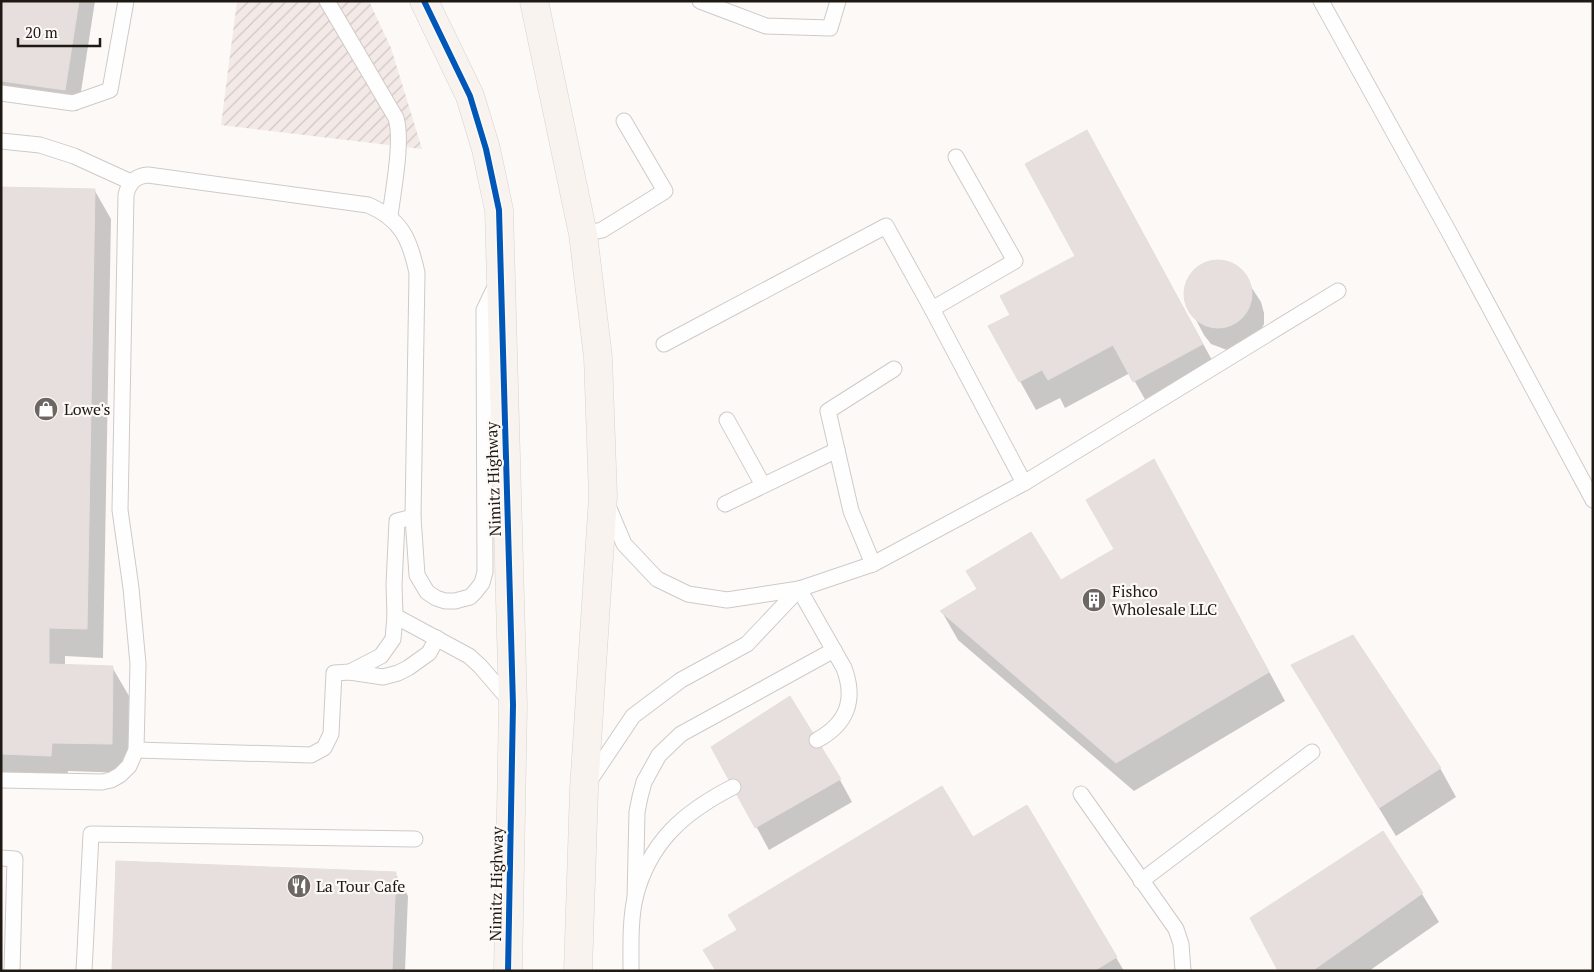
<svg xmlns="http://www.w3.org/2000/svg" width="1594" height="972" font-family="'PT Serif',serif">
	<style>
		.industrial { fill: url(#industrial-furrows) }
		.shadow { fill: #0003 }
		.building { fill: #e7dfdd; stroke: #e5dfdd }
		.lines { fill: none; stroke-linecap: round; stroke-linejoin: round }
		.service-casing { stroke: #cfcac7; stroke-width: 17 }
		.primary-casing { stroke: #d6d3d1; stroke-width: 29 }
		.service { stroke: #fffefe; stroke-width: 15 }
		.primary { stroke: #f8f3ee; stroke-width: 28 }
		.cycleway-casing { stroke: #fdf9f6; stroke-width: 9 }
		.cycleway { stroke: #0057b8; stroke-width: 6 }
		.labels { text-anchor: middle; stroke-width: 4.5; stroke-linejoin: round; paint-order: stroke }
		.poi-label { font-size: 16px; fill: #1f1914; stroke: #fdf9f6; text-anchor: start }
		.street-label { font-size: 16px; fill: #1f1914; stroke: #fdf9f6 }
	</style>
	<defs>
		<pattern id="industrial-furrows" width="10" height="10" patternUnits="userSpaceOnUse" patternTransform="scale(1.25)"><rect width="10" height="10" fill="#f3e9e7"/><path d="M-1 1l2-2M0 10L10 0M9 11l2-2" fill="none" stroke="#d0c7c5"/></pattern>
	</defs>
	<rect width="100%" height="100%" fill="#fcf9f7"/>
	<polygon class="industrial" points="237,1 369,1 391,48 422,149 221,125"/>
	<g class="shadow">
		<polygon points="1,1 95,1 78,111 1,101"/>
		<polygon points="1103,160 1219,373 1151,410 1130,373 1065,408 1060,398 1036,410 990,327 1012,315 1077,257"/>
		<polygon points="1,189 95,191 111,219 103,658 65,656 65,666 112,667 129,696 128,773 68,771 67,784 1,782"/>
		<polygon points="1212,261 1224,262 1240,270 1261,302 1264,313 1264,324 1257,338 1238,350 1227,350 1211,344 1204,335 1186,301 1185,290 1189,279 1193,273 1202,265"/>
		<polygon points="1170,489 1285,701 1134,791 958,640 942,612 1061,582 1116,549"/>
		<polygon points="1292,666 1440,768 1456,797 1396,836"/>
		<polygon points="713,747 840,780 852,802 769,850"/>
		<polygon points="1027,806 1124,971 717,971 973,838"/>
		<polygon points="1382,833 1422,894 1439,922 1369,971 1279,971"/>
		<polygon points="395,873 408,896 405,971 114,971"/>
	</g>
	<g class="building">
		<polygon points="1,1 79,1 65,90 1,81"/>
		<polygon points="1087,130 1203,344 1133,382 1113,345 1048,380 1042,370 1019,382 988,326 1010,315 1000,296 1075,256 1025,164"/>
		<polygon points="1,187 95,189 87,629 49,628 49,664 113,666 112,744 52,743 51,756 1,754"/>
		<circle cx="1218" cy="294" r="34"/>
		<polygon points="1154,459 1269,672 1116,763 940,611 977,589 966,571 1031,532 1061,580 1114,549 1086,500"/>
		<polygon points="1353,635 1441,768 1379,808 1291,665"/>
		<polygon points="790,696 841,779 755,828 711,747"/>
		<polygon points="942,786 973,837 1027,805 1117,957 1094,971 716,971 703,950 737,930 728,915"/>
		<polygon points="1383,831 1423,893 1312,971 1278,971 1250,918"/>
		<polygon points="116,861 396,872 392,971 112,971"/>
	</g>
	<g class="lines">
		<g class="service-casing">
			<g id="service">
				<path d="M 327,1 L 396,118 C 403,141 393,191 390,216"/>
				<polyline points="700,1 766,26 830,28 838,1"/>
				<polyline points="1321,1 1449,232 1593,500"/>
				<polyline points="1,93 73,103 110,90 126,1"/>
				<polyline points="1,141 40,145 74,156 131,182"/>
				<polyline points="583,234 602,230 665,191 624,121"/>
				<polyline points="932,309 1015,261 956,157"/>
				<polyline points="664,344 886,226 932,309 1024,483"/>
				<polyline points="727,420 763,485"/>
				<polyline points="725,504 837,450"/>
				<polyline points="608,506 624,544 657,579 688,594 727,600 799,589 873,564 1024,483 1338,291"/>
				<polyline points="873,564 851,511 828,411 894,369"/>
				<path d="M 799,589 L 844,668 C 856,700 847,724 817,740"/>
				<polyline points="395,616 469,656 480,666 512,703"/>
				<polyline points="350,672 381,656 393,639 395,616 394,585 397,521 413,517"/>
				<polyline points="136,750 311,755 324,748 331,734 334,673 350,672 383,677 398,673 408,668 429,653 437,638"/>
				<path d="M 1,780 L 102,782 L 111,780 L 120,775 L 129,766 L 136,750 L 138,664 L 131,588 L 120,510 L 126,195 C 129,182 136,176 148,175 L 368,205 C 401,219 410,239 417,273 L 413,517 L 417,575 L 427,592 L 436,598 L 445,601 L 455,601 L 470,597 L 475,592 L 482,583 L 485,572 L 484,310 L 496,285"/>
				<polyline points="588,783 633,716 681,680 747,644 799,589"/>
				<polyline points="1081,794 1176,929 1181,944 1183,971"/>
				<polyline points="1,858 15,859 12,971"/>
				<polyline points="1141,881 1312,752"/>
				<polyline points="635,899 637,812 640,797 644,782 659,755 681,734 834,650"/>
				<polyline points="84,971 91,834 415,839"/>
				<path d="M 631,971 C 631,947 630,921 635,898 C 649,842 684,812 733,787"/>
			</g>
		</g>
		<g class="primary-casing">
			<g id="primary">
				<polyline points="424,1 470,96 486,149 499,210 513,705 508,971"/>
				<polyline points="534,1 583,234 598,357 603,496 584,789 578,971"/>
			</g>
		</g>
		<use href="#service" class="service"/>
		<use href="#primary" class="primary"/>
		<g class="cycleway-casing">
			<polyline id="cycleway" points="424,1 470,96 486,149 499,210 513,705 508,971"/>
		</g>
		<use href="#cycleway" class="cycleway"/>
	</g>
	<defs>
		<g id="shop-disc" transform="scale(1.25)"><circle r="9.5" fill="#6c6763" stroke="#fdf9f6"/><path d="M-5-2.5h2.3a2.7 3.5 0 0 1 5.4 0H5L5.5 6h-11ZM-1.5-2.5h3a1.5 2.3 0 0 0-3 0Z" fill="#fff"/></g>
		<g id="building-disc" transform="scale(1.25)"><circle r="9.5" fill="#6c6763" stroke="#fdf9f6"/><path d="M-4-6H4V6H1V3H-1V6H-4ZM-2.5-4.3h1.7v1.8h-1.7ZM.8-4.3h1.7v1.8H.8ZM-2.5-1h1.7V.8h-1.7ZM.8-1h1.7V.8H.8Z" fill="#fff"/></g>
		<g id="restaurant-disc" transform="scale(1.25)"><circle r="9.5" fill="#6c6763" stroke="#fdf9f6"/><path d="M-5-6h1v4h1v-4h1v4h1v-4h1v5L-1.5 .5V6h-2V.5L-5-1ZM5-6V6H3V1.5H1.5Q1.5-4 5-6Z" fill="#fff"/></g>
	</defs>
	<g fill-rule="evenodd">
		<use href="#shop-disc" x="46" y="409"/>
		<use href="#building-disc" x="1094" y="600"/>
		<use href="#restaurant-disc" x="299" y="886"/>
	</g>
	<g class="labels">
		<g class="poi-label">
			<text x="64" y="415">Lowe's</text>
			<text x="1112" y="597">Fishco<tspan x="1112" dy="18">Wholesale LLC</tspan></text>
			<text x="316" y="892">La Tour Cafe</text>
		</g>
		<g class="street-label">
			<text transform="translate(493 479) rotate(-92)" y="6">Nimitz Highway</text>
			<text transform="translate(496 884) rotate(-89)" y="6">Nimitz Highway</text>
		</g>
	</g>
	<rect width="1594" height="972" fill="none" stroke="#1f1914" stroke-width="5"/>
	<path d="M18 38v8h82v-8" fill="none" stroke="#1f1914" stroke-width="2.5"/>
	<text x="25" y="38" font-size="15" fill="#1f1914" stroke="#fdf9f6" stroke-width="4" paint-order="stroke">20 m</text>
</svg>
